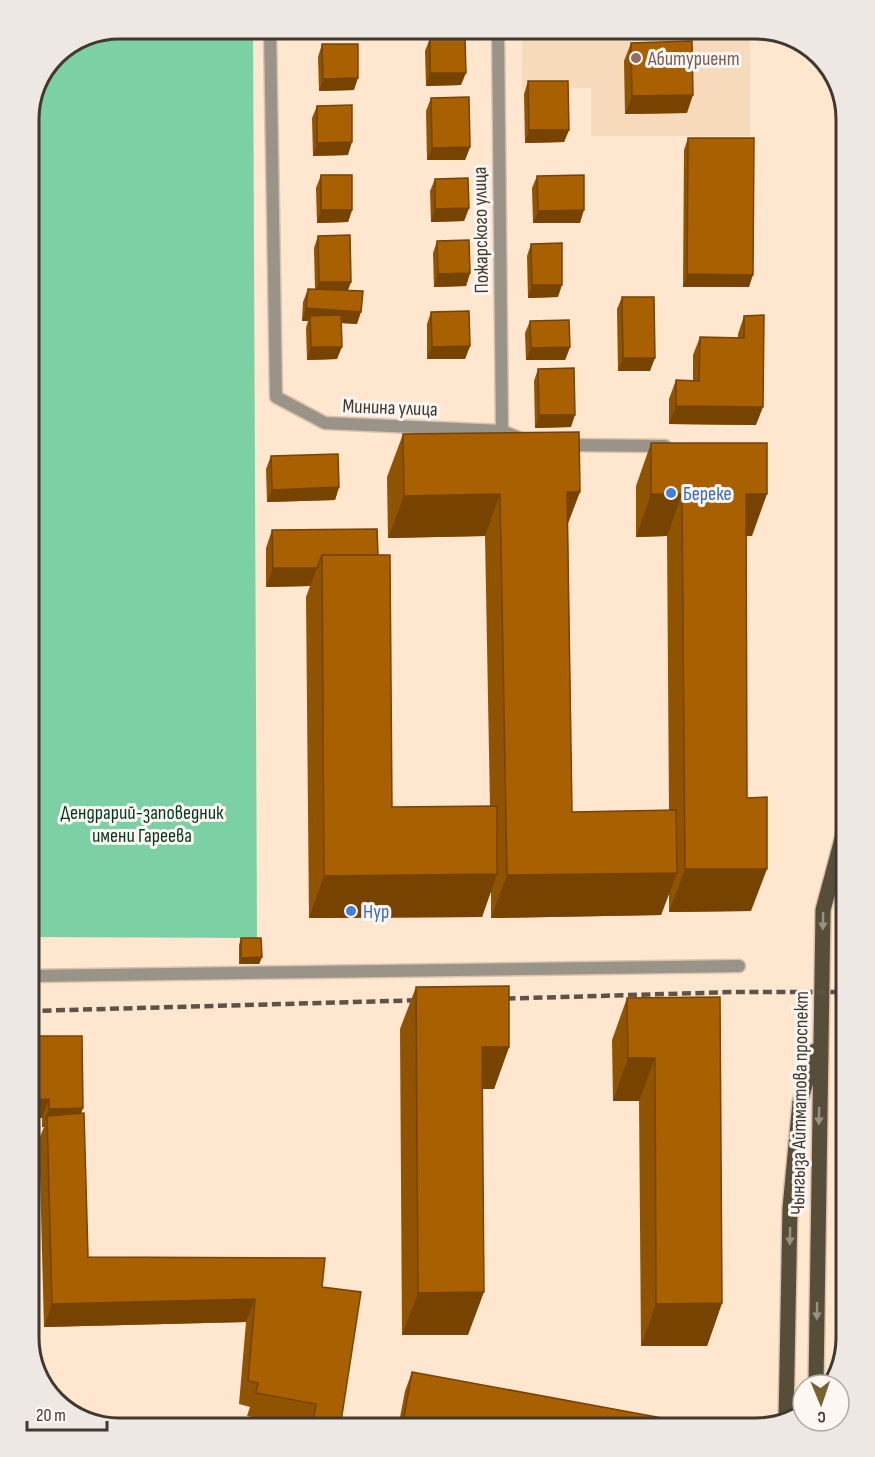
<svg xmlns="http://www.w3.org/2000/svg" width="875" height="1457" font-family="'Sofia Sans Condensed',sans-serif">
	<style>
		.built { fill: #f7d9bc }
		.green { fill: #7bd0a4 }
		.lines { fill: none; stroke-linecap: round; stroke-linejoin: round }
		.street-casing { stroke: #d9c3af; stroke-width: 15 }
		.primary-casing { stroke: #d9c3af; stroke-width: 18 }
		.street { stroke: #9a9488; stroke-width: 12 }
		.primary { stroke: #574e39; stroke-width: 15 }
		.rail { stroke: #5e5348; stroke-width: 4.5; stroke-dasharray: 9 4.5; stroke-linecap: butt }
		.wall { fill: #905300 }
		.shaded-wall { fill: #764300 }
		.building { fill: #a86000; stroke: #764300; stroke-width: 1.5 }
		.oneway { fill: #999283 }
		.education-dot { fill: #8d6e63; stroke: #fcf7f3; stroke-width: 2 }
		.shop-dot { fill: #3f7fe0; stroke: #fcf7f3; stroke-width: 2 }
		.labels { text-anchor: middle; stroke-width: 6; stroke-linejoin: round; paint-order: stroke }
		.education-label { font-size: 20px; fill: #785e54; stroke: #fcf7f3; text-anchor: start }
		.street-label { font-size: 20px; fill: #41382f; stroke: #fcf7f3 }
		.shop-label { font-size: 20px; fill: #366cbe; stroke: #fcf7f3; text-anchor: start }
		.park-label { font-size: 20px; fill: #043722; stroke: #fcf7f3 }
		.rim { fill: none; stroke: #41382f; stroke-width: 3 }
	</style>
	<rect width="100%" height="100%" fill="#ffe6cf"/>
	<polygon class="built" points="522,29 750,29 750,136 591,136 591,88 522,88"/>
	<polygon class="green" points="119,29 253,29 257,938 29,937 29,113 55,55"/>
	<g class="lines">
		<g class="street-casing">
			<g id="street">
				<polyline points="270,29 276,397 325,423 502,431 522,439"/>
				<polyline points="498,29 502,431"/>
				<polyline points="562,445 665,446"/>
				<polyline points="29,976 739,966"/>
			</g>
		</g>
		<g class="primary-casing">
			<g id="primary">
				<polyline points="816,1385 823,910 846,824"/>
				<polyline points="786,1422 790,1208 800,1102 815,1051"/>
			</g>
		</g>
		<use href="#street" class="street"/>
		<use href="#primary" class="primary"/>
		<g class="rail">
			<polyline points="493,999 735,992 846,992"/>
			<polyline points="29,1011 427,1000"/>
		</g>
	</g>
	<g class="wall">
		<polygon points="654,29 711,29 707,38 654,39"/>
		<polygon points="430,38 461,85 426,86 425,51"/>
		<polygon points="631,43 687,113 625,114 624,61"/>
		<polygon points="322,44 354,90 319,91 318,57"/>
		<polygon points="528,81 569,130 564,142 525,143 524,94"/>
		<polygon points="431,98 470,147 465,160 427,160 426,111"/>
		<polygon points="317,106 348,155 313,156 312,118"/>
		<polygon points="688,138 749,287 683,287 684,150"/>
		<polygon points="321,175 352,210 348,222 317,223 316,188"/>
		<polygon points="537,176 580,223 533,223 532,188"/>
		<polygon points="435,179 469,208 464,221 431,222 430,191"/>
		<polygon points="318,236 351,282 348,290 357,324 341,323 337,359 307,360 306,328 308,321 302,321 303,302 308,289 315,289 314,248"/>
		<polygon points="437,241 470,273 466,286 434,287 433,253"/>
		<polygon points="531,244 558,297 528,298 527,256"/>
		<polygon points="622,297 650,371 618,371 617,309"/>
		<polygon points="431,312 470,346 465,359 427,359 427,324"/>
		<polygon points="744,316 756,425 669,424 669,399 676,380 693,381 693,355 700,337 738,338 738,334"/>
		<polygon points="530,321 570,347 565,360 526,360 525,333"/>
		<polygon points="538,369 571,427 535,428 534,381"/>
		<polygon points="403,434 568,525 572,812 669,810 667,536 636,537 636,486 651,443 752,536 746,536 747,798 751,911 669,912 669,893 661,915 491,918 491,891 482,917 309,918 306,597 310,586 266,587 266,548 272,530 378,555 392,807 490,806 485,536 388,538 387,477"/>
		<polygon points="271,456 339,487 335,500 267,502 266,469"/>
		<polygon points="241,938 262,957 259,964 239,964 239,945"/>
		<polygon points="416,987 509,1047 494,1089 482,1089 468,1335 402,1335 400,1029"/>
		<polygon points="720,997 722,1303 707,1346 641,1346 639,1101 613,1101 612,1040 627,998"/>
		<polygon points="29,1036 81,1114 88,1257 322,1287 340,1428 307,1428 307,1427 247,1416 250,1407 239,1404 246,1322 44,1327 39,1139 44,1127 42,1127 42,1118 29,1118"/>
		<polygon points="412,1372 706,1428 398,1428 405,1391"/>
	</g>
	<g class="shaded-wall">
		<polygon points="546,29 608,29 546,30"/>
		<polygon points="658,29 711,29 707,38 654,39"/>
		<polygon points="430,73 466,73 461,85 426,86"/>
		<polygon points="358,78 354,90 319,91 323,79"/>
		<polygon points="693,95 687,113 625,114 632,96"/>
		<polygon points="529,130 569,130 564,142 525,143"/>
		<polygon points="352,142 348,155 313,156 317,143"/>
		<polygon points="470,147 465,160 427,160 432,148"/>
		<polygon points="469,208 464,221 431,222 435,209"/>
		<polygon points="321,210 352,210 348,222 317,223"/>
		<polygon points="584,210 580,223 533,223 538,211"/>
		<polygon points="470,273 466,286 434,287 438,274"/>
		<polygon points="687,274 753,275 749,287 683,287"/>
		<polygon points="319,282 351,282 346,294 315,295"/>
		<polygon points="532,285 562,285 558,297 528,298"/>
		<polygon points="306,308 361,312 357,324 310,321 310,316 308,321 302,321"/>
		<polygon points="470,346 465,359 427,359 432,347"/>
		<polygon points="311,347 342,347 337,359 307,360"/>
		<polygon points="570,347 565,360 526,360 531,348"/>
		<polygon points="623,358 655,358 650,371 618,371"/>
		<polygon points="676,406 763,407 756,425 669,424"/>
		<polygon points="539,415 575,415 571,427 535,428"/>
		<polygon points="339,487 335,500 267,502 272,490"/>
		<polygon points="567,492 580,492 564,534"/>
		<polygon points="500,494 485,536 388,538 404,496"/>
		<polygon points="651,494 682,494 667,536 636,537"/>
		<polygon points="746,494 767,494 752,536 730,536"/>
		<polygon points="273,568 317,568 310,586 266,587"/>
		<polygon points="685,869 767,869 751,911 669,912"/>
		<polygon points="677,873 661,915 491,918 507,875"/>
		<polygon points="497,874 482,917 309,918 324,876"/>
		<polygon points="262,957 259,964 239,964 241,958"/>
		<polygon points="482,1047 509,1047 494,1089 467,1089"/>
		<polygon points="628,1058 655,1058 639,1101 613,1101"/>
		<polygon points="49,1099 42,1118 29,1118 29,1100"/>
		<polygon points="83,1108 77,1126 47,1116 43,1127 42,1127 49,1109"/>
		<polygon points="484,1292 468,1335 402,1335 418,1293"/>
		<polygon points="255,1299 246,1322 44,1327 52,1304"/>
		<polygon points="722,1303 707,1346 641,1346 656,1304"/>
	</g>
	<g class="building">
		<polygon points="430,38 465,38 466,73 430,73"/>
		<polygon points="692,41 693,95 632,96 631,43"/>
		<polygon points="322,44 358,44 358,78 323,79"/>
		<polygon points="528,81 568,81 569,130 529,130"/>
		<polygon points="469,97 470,147 432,148 431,98"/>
		<polygon points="352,105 352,142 317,143 317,106"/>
		<polygon points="688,138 754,138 753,275 687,274"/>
		<rect x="321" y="175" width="31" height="35"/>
		<polygon points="584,175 584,210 538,211 537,176"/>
		<polygon points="468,178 469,208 435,209 435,179"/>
		<polygon points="350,235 351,282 319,282 318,236"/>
		<polygon points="469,240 470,273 438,274 437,241"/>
		<polygon points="562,243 562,285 532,285 531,244"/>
		<polygon points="308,289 363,291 361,312 306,308"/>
		<polygon points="622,297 654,297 655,358 623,358"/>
		<polygon points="469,311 470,346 432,347 431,312"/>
		<polygon points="341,315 342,347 311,347 310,316"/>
		<polygon points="764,315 763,407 676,406 676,380 699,381 700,337 744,338 744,316"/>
		<polygon points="569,320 570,347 531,348 530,321"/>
		<polygon points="574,368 575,415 539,415 538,369"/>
		<polygon points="579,432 580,492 567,492 572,812 676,810 677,873 507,875 500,494 404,496 403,434"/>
		<polygon points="651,443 767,443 767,494 746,494 747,798 767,797 767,869 685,869 682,494 651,494"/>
		<polygon points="338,454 339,487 272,490 271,456"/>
		<polygon points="377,529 378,555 322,555 317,568 273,568 272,530"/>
		<polygon points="322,555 390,555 392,807 497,806 497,874 324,876"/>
		<polygon points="241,938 261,938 262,957 241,958"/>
		<polygon points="509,986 509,1047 482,1047 484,1292 418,1293 416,987"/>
		<polygon points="720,997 722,1303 656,1304 655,1058 628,1058 627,998"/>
		<polygon points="29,1036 82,1036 83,1108 49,1109 49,1099 29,1100"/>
		<polygon points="84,1113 88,1257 325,1258 322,1287 361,1292 340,1428 312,1428 316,1404 256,1393 258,1383 248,1381 255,1299 52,1304 47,1116"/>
		<polygon points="412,1372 706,1426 706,1428 402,1428"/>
	</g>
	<defs><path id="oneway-solid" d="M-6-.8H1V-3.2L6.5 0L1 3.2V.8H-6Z" transform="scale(1.5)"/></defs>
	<g class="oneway">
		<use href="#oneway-solid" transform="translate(823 921) rotate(91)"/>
		<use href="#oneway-solid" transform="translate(819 1116) rotate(91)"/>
		<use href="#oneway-solid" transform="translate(790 1236) rotate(91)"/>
		<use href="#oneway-solid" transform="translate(817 1311) rotate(91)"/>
	</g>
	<circle class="education-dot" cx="636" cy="58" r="6"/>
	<g class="shop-dot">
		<circle cx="671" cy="493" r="6"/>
		<circle cx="351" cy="911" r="6"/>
	</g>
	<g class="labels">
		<g class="education-label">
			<text x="648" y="65">Абитуриент</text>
		</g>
		<g class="street-label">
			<text transform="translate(480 230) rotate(-91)" y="7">Пожарского улица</text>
			<text transform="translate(390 407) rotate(2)" y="7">Минина улица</text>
			<text transform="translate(799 1103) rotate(-89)" y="7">Чынгыза Айтматова проспект</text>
		</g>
		<g class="shop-label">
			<text x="683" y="500">Береке</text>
			<text x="363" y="918">Нур</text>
		</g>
		<g class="park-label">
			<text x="142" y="819">Дендрарий-заповедник<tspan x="142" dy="23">имени Гареева</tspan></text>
		</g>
	</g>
	<path d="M0 0H875V1457H0ZM119 39H756A80 80 0 0 1 836 119V1338A80 80 0 0 1 756 1418H119A80 80 0 0 1 39 1338V119A80 80 0 0 1 119 39Z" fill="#ede8e3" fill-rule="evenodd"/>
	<path class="rim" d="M119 39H756A80 80 0 0 1 836 119V1338A80 80 0 0 1 756 1418H119A80 80 0 0 1 39 1338V119A80 80 0 0 1 119 39Z"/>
	<g transform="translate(821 1403) rotate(178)"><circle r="28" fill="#fcf7f3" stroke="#b1aba5" stroke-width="1.5"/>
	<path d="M0-4.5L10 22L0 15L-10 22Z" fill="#756432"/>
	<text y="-9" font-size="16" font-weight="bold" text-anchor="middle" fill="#41382f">С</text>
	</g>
	<path d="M27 1421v9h80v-9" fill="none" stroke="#41382f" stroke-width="3"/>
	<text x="36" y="1421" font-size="18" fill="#41382f" stroke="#fcf7f3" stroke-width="4.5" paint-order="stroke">20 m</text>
</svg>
